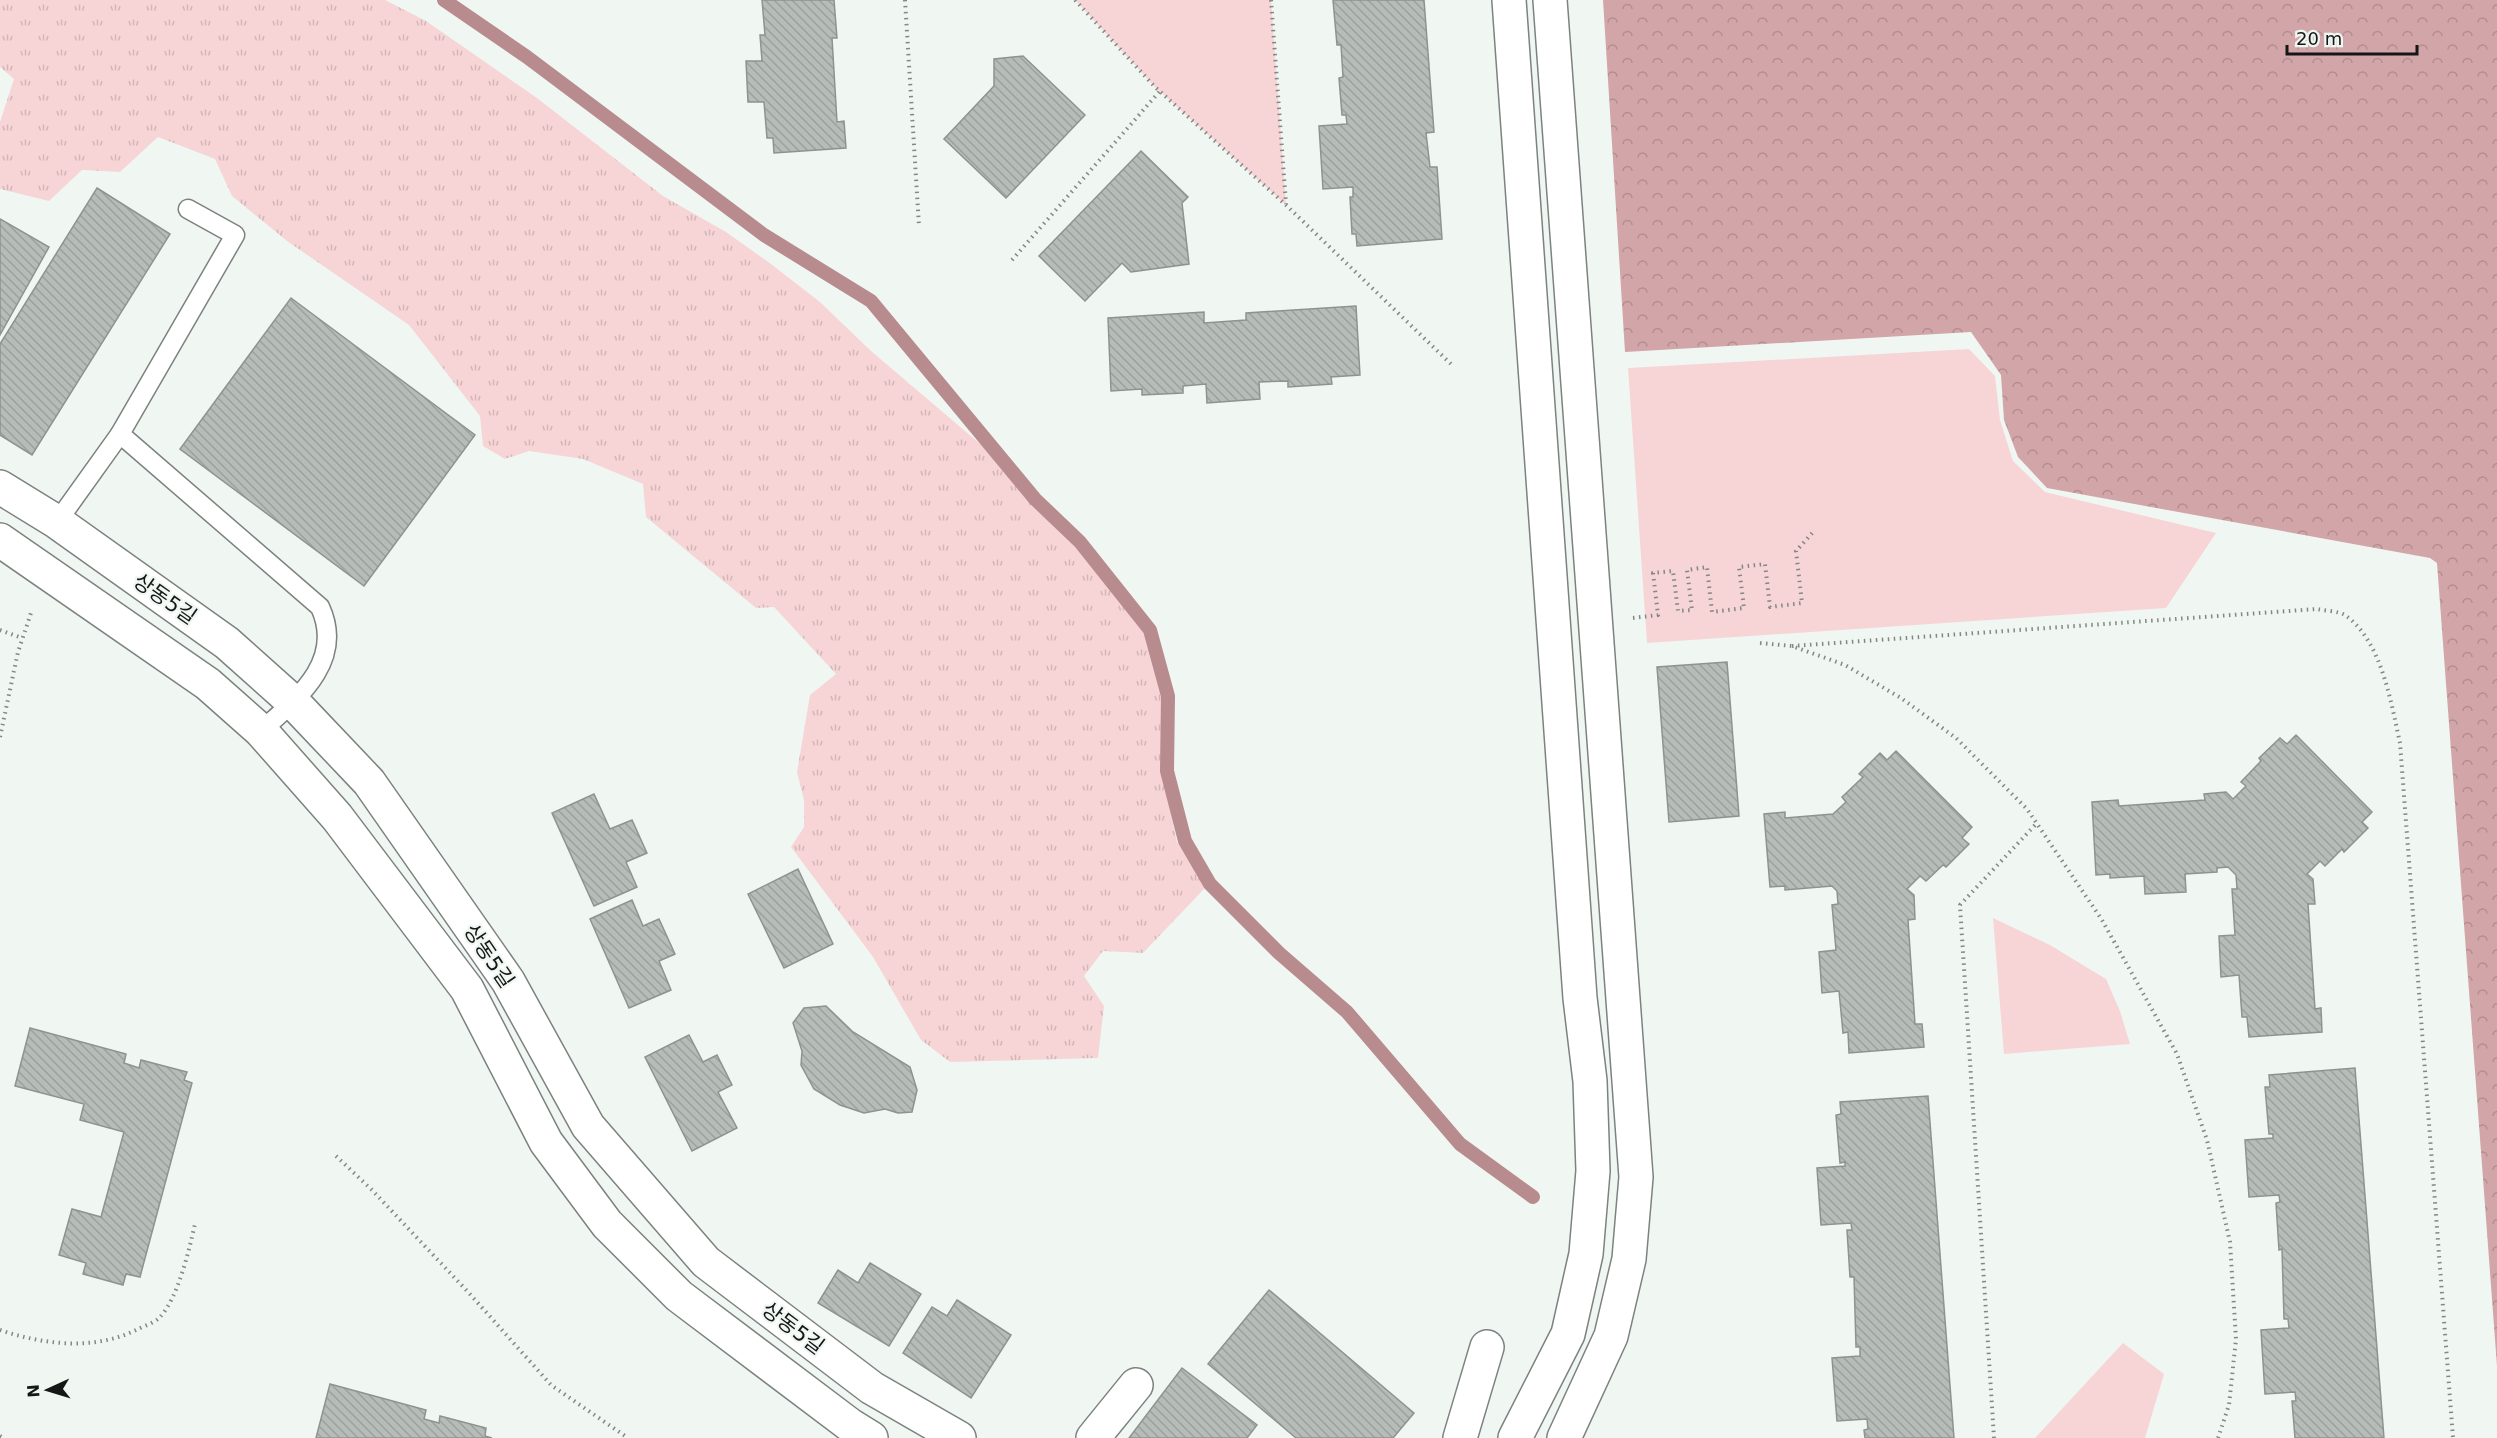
<svg xmlns="http://www.w3.org/2000/svg" width="2497" height="1438" font-family="'DejaVu Sans','Noto Sans KR',sans-serif">
	<style>
		.grass { fill: url(#grass-tufts) }
		.forest { fill: url(#forest-crowns) }
		.green { fill: #f7d5d7 }
		.lines { fill: none; stroke-linecap: round; stroke-linejoin: round }
		.stream { stroke: #b88c8f; stroke-width: 14 }
		.building { fill: url(#building-back-hatch); stroke: #8d938f; stroke-width: 1.5 }
		.service-casing { stroke: #7c827f; stroke-width: 21 }
		.minor-casing { stroke: #7c827f; stroke-width: 36 }
		.tertiary-casing { stroke: #7c827f; stroke-width: 36 }
		.primary-casing { stroke: #7c827f; stroke-width: 36 }
		.path { stroke: #838885; stroke-width: 4; stroke-dasharray: 1.5 4.5; stroke-linecap: butt }
		.service { stroke: #fff; stroke-width: 18 }
		.minor { stroke: #fff; stroke-width: 33 }
		.tertiary { stroke: #fff; stroke-width: 33 }
		.primary { stroke: #fff; stroke-width: 33 }
		.labels { text-anchor: middle; stroke-width: 4.5; stroke-linejoin: round; paint-order: stroke }
		.street-label { font-size: 21px; fill: #151716; stroke: #f0f7f3 }
	</style>
	<defs>
		<pattern id="grass-tufts" width="24" height="20" patternUnits="userSpaceOnUse" patternTransform="scale(1.5)"><rect width="24" height="20" fill="#f7d5d7"/><path d="M3 7l-1-3M5 7V3M7 7l1-3M15 17l-1-3M17 17v-4M19 17l1-3" fill="none" stroke="#d3b6b8"/></pattern>
		<pattern id="forest-crowns" width="20" height="18" patternUnits="userSpaceOnUse" patternTransform="scale(1.5)"><rect width="20" height="18" fill="#d2a5a8"/><path d="M2 6a3 3 0 1 1 6 0M12 15a3 3 0 1 1 6 0" fill="none" stroke="#b38d90"/></pattern>
		<pattern id="building-back-hatch" width="6" height="6" patternUnits="userSpaceOnUse" patternTransform="scale(1.5)"><rect width="6" height="6" fill="#b6bcb8"/><path d="M-1 5l2 2M0 0l6 6M5-1l2 2" fill="none" stroke="#9ca19d"/></pattern>
	</defs>
	<rect width="100%" height="100%" fill="#f0f7f3"/>
	<polygon class="grass" points="0,0 385,0 389,2 426,21 537,98 663,196 726,232 771,264 820,302 871,351 992,454 1030,502 1079,549 1145,632 1162,697 1162,774 1177,842 1206,887 1143,953 1103,951 1084,976 1104,1006 1098,1058 950,1062 921,1040 873,957 791,847 804,827 804,800 797,772 810,695 836,674 774,607 756,608 646,517 643,484 583,459 529,451 505,459 483,446 480,416 409,325 287,241 232,196 215,159 158,137 120,172 82,170 49,201 0,189 0,122 14,79 0,67"/>
	<polygon class="forest" points="1603,0 2497,0 2497,1366 2437,563 2430,558 2047,488 2018,457 2004,420 2001,375 1971,332 1625,352"/>
	<g class="green">
		<polygon points="1075,0 1271,0 1286,205 1155,87"/>
		<polygon points="1969,349 1995,376 2000,420 2013,461 2045,492 2216,533 2166,608 1647,643 1628,368"/>
		<polygon points="1993,918 2050,945 2106,979 2120,1011 2130,1044 2004,1054"/>
		<polygon points="2123,1343 2164,1374 2145,1438 2035,1438"/>
	</g>
	<g class="lines">
		<polyline class="stream" points="444,0 527,57 764,235 871,301 1035,499 1080,542 1150,630 1168,696 1167,771 1185,841 1210,884 1279,953 1347,1012 1460,1144 1533,1197"/>
	</g>
	<g class="building">
		<polygon points="762,0 834,0 837,38 832,38 837,122 844,121 846,148 774,153 773,138 767,138 764,102 748,102 746,61 762,61 760,35 765,35"/>
		<polygon points="1333,0 1424,0 1434,132 1426,133 1430,167 1437,167 1442,239 1357,246 1356,234 1352,234 1350,197 1353,197 1353,187 1323,189 1319,126 1347,124 1346,115 1342,115 1339,78 1343,77 1341,45 1337,45"/>
		<polygon points="1023,56 1085,115 1006,198 944,139 994,86 994,59"/>
		<polygon points="1141,151 1188,197 1182,203 1189,264 1131,272 1122,263 1085,301 1039,256"/>
		<polygon points="97,188 170,234 32,455 0,435 0,344"/>
		<polygon points="0,219 49,247 0,335"/>
		<polygon points="291,298 475,435 364,586 180,449"/>
		<polygon points="1356,306 1360,375 1331,377 1332,384 1288,387 1288,381 1259,382 1260,399 1207,403 1206,384 1183,386 1183,393 1142,395 1142,389 1111,391 1108,318 1204,312 1204,323 1246,320 1246,313"/>
		<polygon points="1727,662 1739,816 1669,822 1657,667"/>
		<polygon points="2296,735 2372,812 2362,822 2368,828 2344,852 2342,849 2325,866 2320,861 2307,874 2313,879 2315,904 2308,904 2315,1009 2321,1008 2322,1032 2249,1037 2247,1017 2242,1017 2239,975 2221,977 2219,936 2235,935 2232,889 2237,889 2236,875 2228,867 2217,868 2217,872 2185,874 2186,892 2145,894 2144,876 2110,878 2110,874 2096,875 2092,802 2118,800 2119,806 2205,800 2204,794 2226,792 2233,799 2246,786 2241,782 2261,761 2259,758 2280,738 2287,744"/>
		<polygon points="1896,751 1972,827 1962,838 1969,844 1946,867 1943,865 1926,881 1920,876 1907,889 1914,895 1915,919 1908,920 1915,1024 1922,1024 1924,1047 1849,1053 1848,1032 1843,1033 1839,991 1822,993 1819,952 1836,950 1832,905 1838,904 1837,891 1832,886 1785,890 1785,886 1770,887 1764,814 1785,812 1785,818 1833,814 1846,802 1842,797 1863,777 1859,774 1880,753 1887,760"/>
		<polygon points="594,794 610,829 632,820 647,853 626,862 637,887 594,906 552,813"/>
		<polygon points="798,869 833,944 784,968 748,894"/>
		<polygon points="632,900 643,926 659,919 675,954 659,961 671,990 629,1008 590,919"/>
		<polygon points="826,1006 853,1032 910,1067 917,1090 912,1112 898,1113 885,1109 864,1113 840,1105 814,1089 801,1065 802,1051 793,1023 804,1008"/>
		<polygon points="30,1028 126,1054 124,1063 139,1068 141,1060 187,1072 184,1080 192,1083 140,1277 126,1274 123,1285 83,1274 86,1263 59,1255 72,1209 101,1217 124,1132 80,1120 84,1104 15,1086"/>
		<polygon points="689,1035 703,1062 717,1055 732,1085 718,1092 737,1128 692,1151 645,1057"/>
		<polygon points="2355,1068 2384,1438 2295,1438 2292,1401 2296,1401 2295,1392 2265,1394 2261,1330 2289,1328 2288,1319 2284,1319 2282,1249 2279,1250 2276,1203 2280,1202 2279,1195 2249,1197 2245,1140 2273,1138 2273,1134 2269,1134 2265,1087 2270,1087 2269,1075"/>
		<polygon points="1928,1096 1954,1438 1865,1438 1864,1430 1868,1429 1867,1419 1837,1421 1832,1358 1860,1356 1860,1347 1856,1347 1854,1277 1850,1277 1847,1230 1852,1230 1851,1223 1821,1225 1817,1168 1845,1166 1845,1162 1840,1163 1836,1115 1841,1114 1840,1102"/>
		<polygon points="870,1263 921,1294 889,1346 818,1303 838,1270 858,1283"/>
		<polygon points="1269,1290 1414,1413 1393,1438 1296,1438 1208,1364"/>
		<polygon points="957,1300 1011,1335 971,1398 903,1353 932,1307 947,1316"/>
		<polygon points="1182,1368 1257,1425 1247,1438 1129,1438"/>
		<polygon points="330,1384 426,1410 424,1419 439,1423 440,1416 486,1428 485,1436 492,1438 316,1438"/>
	</g>
	<g class="lines">
		<g class="service-casing">
			<g id="service">
				<path d="M 188,209 L 235,235 L 120,434 L 320,607 C 345,661 298,698 261,731"/>
				<polyline points="57,522 120,434"/>
			</g>
		</g>
		<g class="minor-casing">
			<g id="minor">
				<polyline points="1093,1438 1136,1385"/>
				<polyline points="1460,1438 1487,1347"/>
			</g>
		</g>
		<g class="tertiary-casing">
			<g id="tertiary">
				<polyline points="1509,0 1580,998 1590,1081 1593,1171 1586,1254 1568,1334 1515,1438"/>
				<polyline points="1550,0 1636,1177 1629,1259 1611,1336 1564,1438"/>
			</g>
		</g>
		<g class="primary-casing">
			<g id="primary">
				<polyline points="0,487 57,522 227,643 293,702 369,782 508,981 588,1126 706,1262 872,1388 959,1438"/>
				<polyline points="0,540 208,684 261,731 337,817 467,989 546,1142 607,1224 679,1296 850,1425 871,1438"/>
			</g>
		</g>
		<g class="path">
			<polyline points="905,0 919,226"/>
			<polyline points="1075,0 1155,87 1286,205 1452,365"/>
			<polyline points="1271,0 1286,204"/>
			<polyline points="1012,260 1160,91"/>
			<polyline points="1633,618 1658,615 1653,573 1673,571 1678,611 1692,610 1687,570 1707,567 1712,612 1744,608 1739,567 1765,564 1770,607 1802,603 1796,551 1814,531"/>
			<polyline points="0,630 22,638"/>
			<polyline points="1760,643 1792,646 1845,665 1901,698 1956,738 2027,809 2102,920 2177,1054 2207,1140 2230,1242 2236,1339 2229,1405 2218,1438"/>
			<path d="M 1792,646 L 2317,609 C 2326,611 2338,611 2345,615 C 2382,641 2391,703 2400,743 L 2453,1438"/>
			<polyline points="0,737 18,652 32,610"/>
			<polyline points="336,1156 372,1190 469,1293 551,1385 628,1438"/>
			<path d="M 0,1330 C 45,1345 95,1351 138,1329 C 144,1326 154,1323 159,1318 C 178,1299 189,1250 195,1224"/>
			<polyline points="0,1436 4,1438"/>
			<polyline points="1994,1438 1960,905 2037,823"/>
		</g>
		<use href="#service" class="service"/>
		<use href="#minor" class="minor"/>
		<use href="#tertiary" class="tertiary"/>
		<use href="#primary" class="primary"/>
	</g>
	<g class="labels">
		<g class="street-label">
			<text transform="translate(165 599) rotate(35)" y="7">상동5길</text>
			<text transform="translate(489 956) rotate(56)" y="7">상동5길</text>
			<text transform="translate(793 1328) rotate(37)" y="7">상동5길</text>
		</g>
	</g>
	<g transform="translate(48 1390) rotate(266)" stroke="#f0f7f3" stroke-width="4.5" paint-order="stroke">
	<path d="M0-4.5L10 22L0 15L-10 22Z" fill="#151716"/>
	<text y="-9" font-size="16" font-weight="bold" text-anchor="middle" fill="#151716">N</text>
	</g>
	<path d="M2287 45v9h130v-9" fill="none" stroke="#151716" stroke-width="3"/>
	<text x="2296" y="45" font-size="18" fill="#151716" stroke="#f0f7f3" stroke-width="4.5" paint-order="stroke">20 m</text>
</svg>
